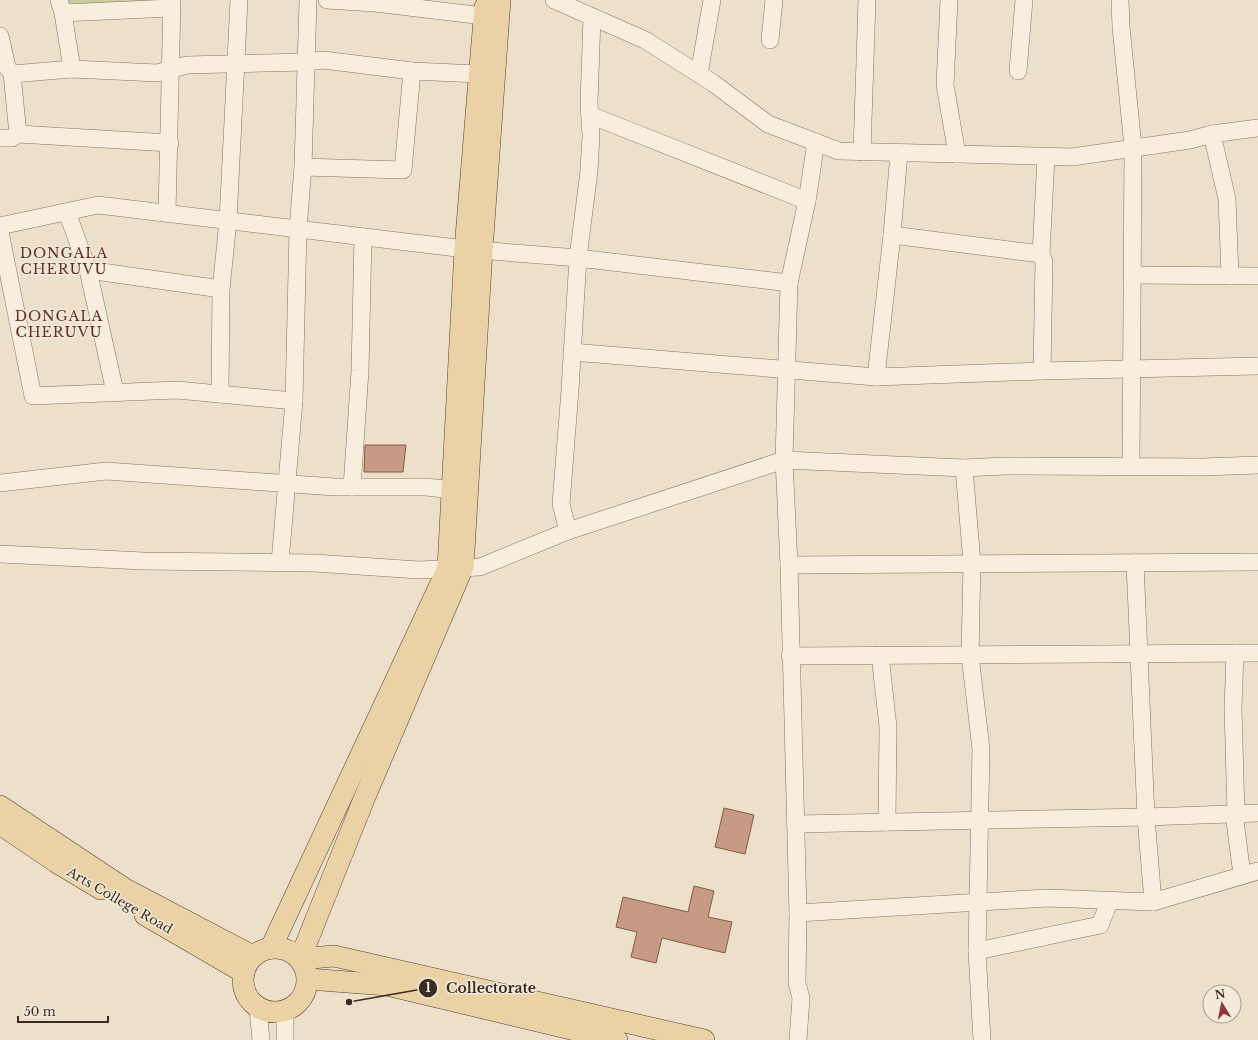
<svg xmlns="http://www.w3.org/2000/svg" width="1258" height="1040" font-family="'Libre Baskerville',serif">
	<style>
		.green { fill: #c8ca9f }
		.building { fill: #c79b83; stroke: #855b47 }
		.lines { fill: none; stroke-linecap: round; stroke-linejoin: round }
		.minor-casing { stroke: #887260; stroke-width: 18 }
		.major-casing { stroke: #564133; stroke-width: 22 }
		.minor { stroke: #f7eede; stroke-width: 17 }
		.major { stroke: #ebd1a6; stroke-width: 21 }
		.labels { text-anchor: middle; stroke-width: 3; stroke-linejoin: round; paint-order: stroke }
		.street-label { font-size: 13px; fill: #3a2c22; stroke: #f4eada }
		.neighbourhood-label { font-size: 14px; letter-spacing: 1px; fill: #632d25; stroke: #f4eada }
		.leader { fill: none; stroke: #3a2c22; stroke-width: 1.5 }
		.callout-dot { fill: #3a2c22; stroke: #f4eada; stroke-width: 1.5 }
		.mark-label { font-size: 12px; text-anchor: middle; font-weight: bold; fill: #fff }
		.callout-label { font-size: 14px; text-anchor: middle; font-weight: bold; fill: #3a2c22; stroke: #f4eada; stroke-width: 3; stroke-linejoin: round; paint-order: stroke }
	</style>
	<rect width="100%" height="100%" fill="#ece0cb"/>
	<polygon class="green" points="64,0 168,0 168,4 64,3"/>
	<g class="building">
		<polygon points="365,445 406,445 403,472 364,472"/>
		<polygon points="724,808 754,815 745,854 715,847"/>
		<polygon points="694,886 714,891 708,917 732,922 725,953 662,938 656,963 631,957 637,932 616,927 623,897 688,912"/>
	</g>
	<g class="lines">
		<g class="minor-casing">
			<g id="minor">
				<polyline points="59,0 63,13 72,69"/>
				<polyline points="327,0 375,3 484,16"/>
				<polyline points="554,0 645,40 713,83 768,124 839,151 1072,157 1190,140 1212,134 1258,128"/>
				<polyline points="949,0 945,85 957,154"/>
				<polyline points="1120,0 1121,27 1133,147 1131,466 1130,467"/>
				<polyline points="63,13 171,8"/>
				<polyline points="0,36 7,67 12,74 18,134"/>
				<polyline points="770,40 774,0"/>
				<polyline points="1018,71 1024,0"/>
				<polyline points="12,74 72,69 157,73 187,65 306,62 323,60 412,71 479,74"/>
				<polyline points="699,74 712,0"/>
				<polyline points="590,115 807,201"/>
				<polyline points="1212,134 1227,199 1230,276"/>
				<polyline points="0,138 12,138 18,134 170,143"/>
				<polyline points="862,152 867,0"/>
				<polyline points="303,167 403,170 412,71"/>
				<polyline points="67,212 88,270"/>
				<polyline points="167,213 172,0"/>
				<polyline points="0,226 98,205 465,249 578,258 589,171 591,136 589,103 592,17"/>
				<polyline points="0,232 33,396 177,390 294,401 298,229 303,167 308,0"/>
				<polyline points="892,235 1041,254"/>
				<polyline points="1133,275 1258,276"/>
				<polyline points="789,283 807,201 816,142"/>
				<polyline points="572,352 876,377 1042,371 1258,366"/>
				<polyline points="1042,371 1044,262 1041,254 1046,157"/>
				<polyline points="876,377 892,235 899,153"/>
				<polyline points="115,392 88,270 221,289"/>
				<polyline points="220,394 221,289 228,221 239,0"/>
				<polyline points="964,468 972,563 970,655 981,749 977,951"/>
				<polyline points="0,483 106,471 335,487 426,487 453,490"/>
				<polyline points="352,487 360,371 363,237"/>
				<polyline points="568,531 784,460 964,468 1005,466 1202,467 1258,465"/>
				<polyline points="0,554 143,561 314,563 419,570 480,567 568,531 561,504 570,390 578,258 789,283 784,460 789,565 798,913 797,983 801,998 798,1040"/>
				<polyline points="280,562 294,401"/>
				<polyline points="1135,563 1146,817 1153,902"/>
				<polyline points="789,565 1258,562"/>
				<polyline points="1235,653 1233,708 1236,813 1234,813 1242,875"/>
				<polyline points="880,655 888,727 887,822"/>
				<polyline points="790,656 1258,653"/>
				<polyline points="796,824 1146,817 1258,813"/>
				<polyline points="798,913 1047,898 1153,902 1258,871"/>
				<polyline points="258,1008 261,1040"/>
				<polyline points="285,1011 285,1040"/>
				<polyline points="982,1040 977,951 1100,925 1110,900"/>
			</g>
		</g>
		<g class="major-casing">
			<g id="major">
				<polyline points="500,0 482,250 463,567 364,799 300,959 334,956 704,1040"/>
				<polyline points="0,806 125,889 253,956"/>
				<polyline points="0,824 56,862 101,889"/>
				<polyline points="145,915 243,972"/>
				<circle cx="275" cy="980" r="32"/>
				<polyline points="271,948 448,568 465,249 485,7"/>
				<polyline points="308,979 387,985 617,1040"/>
			</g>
		</g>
		<use href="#minor" class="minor"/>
		<use href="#major" class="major"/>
	</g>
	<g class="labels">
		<g class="street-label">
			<text transform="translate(120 900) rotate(30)" y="5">Arts College Road</text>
		</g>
		<g class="neighbourhood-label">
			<text x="64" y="258">DONGALA<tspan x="64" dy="16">CHERUVU</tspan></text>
			<text x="59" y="321">DONGALA<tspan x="59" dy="16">CHERUVU</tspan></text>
		</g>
	</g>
	<path class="leader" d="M349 1002L428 988"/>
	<g class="callout-dot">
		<circle cx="349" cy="1002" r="4"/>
		<circle cx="428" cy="988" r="10"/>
	</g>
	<g class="mark-label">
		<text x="428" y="992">1</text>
	</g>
	<g class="callout-label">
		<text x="491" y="993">Collectorate</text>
	</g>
	<g transform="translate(1222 1004) rotate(350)"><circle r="19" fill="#f4eada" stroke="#aa9e90"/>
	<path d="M0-3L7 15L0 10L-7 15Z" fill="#93343b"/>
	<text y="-6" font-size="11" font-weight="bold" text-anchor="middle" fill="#3a2c22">N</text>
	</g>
	<path d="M18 1016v6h90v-6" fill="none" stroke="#3a2c22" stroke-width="2"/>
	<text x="24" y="1016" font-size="12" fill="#3a2c22" stroke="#f4eada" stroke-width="3" paint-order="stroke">50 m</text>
</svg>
